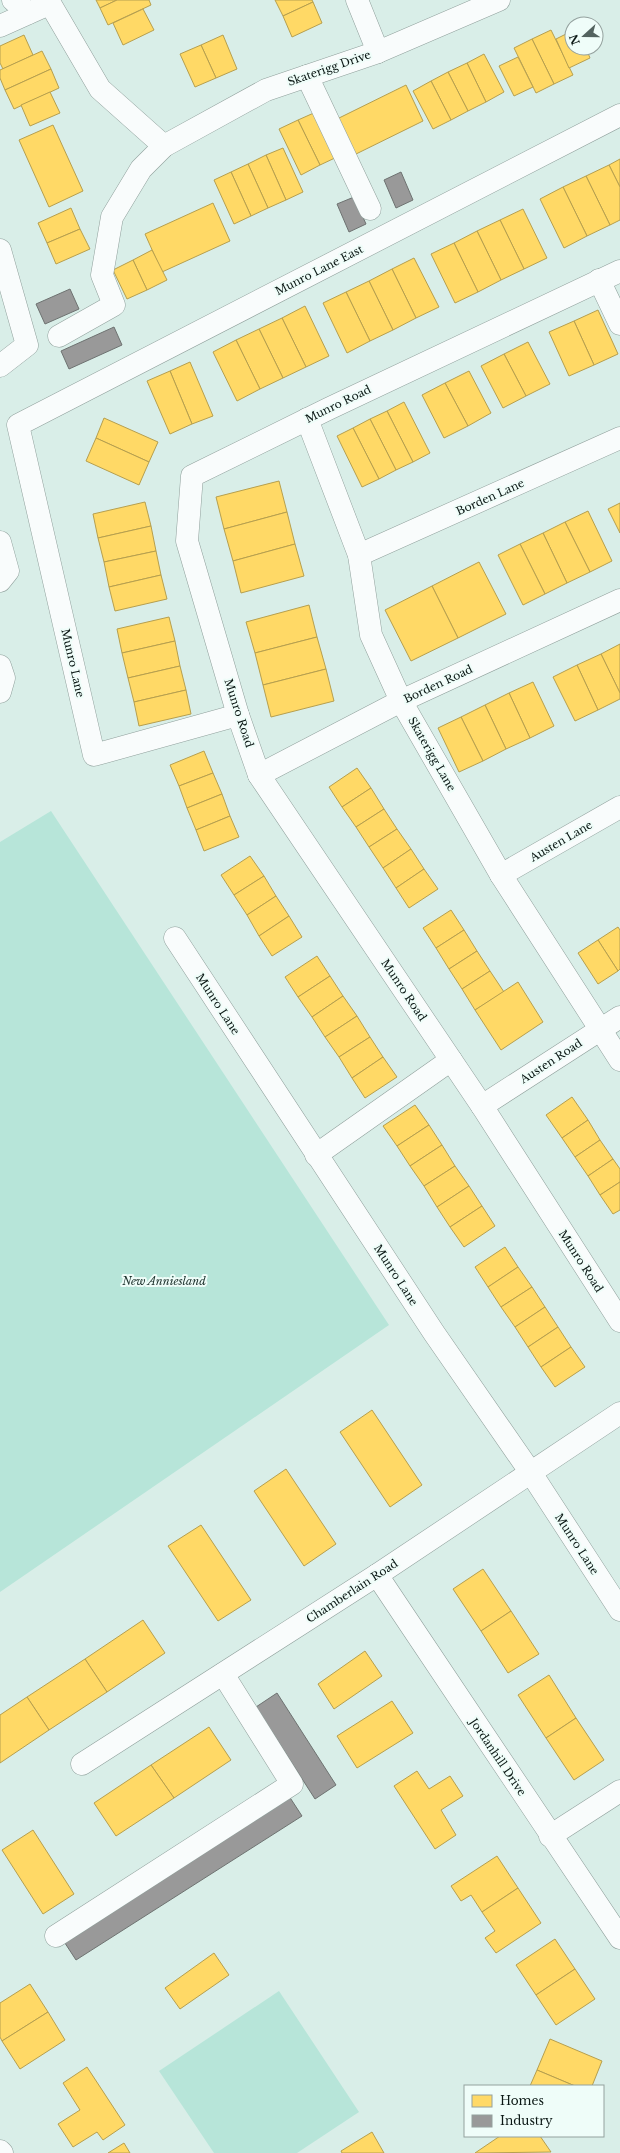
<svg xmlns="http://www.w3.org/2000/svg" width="620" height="2153" font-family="'Libre Baskerville',serif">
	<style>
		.green { fill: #b7e5d9 }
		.homes { fill: #ffd966; stroke: #b69f4e }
		.industry { fill: #999; stroke: #6e7271 }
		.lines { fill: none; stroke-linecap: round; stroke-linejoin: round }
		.minor-casing { stroke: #90a09c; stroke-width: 23 }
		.minor { stroke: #f9fcfc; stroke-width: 22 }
		.labels { text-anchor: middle; stroke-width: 4; stroke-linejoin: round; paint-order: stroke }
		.street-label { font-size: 11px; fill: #0b1815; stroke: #effdf9 }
		.park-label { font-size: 11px; font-style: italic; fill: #192e29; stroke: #effdf9 }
	</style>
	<rect width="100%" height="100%" fill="#d9eee8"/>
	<g class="green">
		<polygon points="51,811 389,1325 0,1592 0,842"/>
		<polygon points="279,1991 359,2112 297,2153 214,2153 159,2071"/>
	</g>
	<g class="homes">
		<polygon points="96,0 117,0 100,8"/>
		<polygon points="117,0 149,0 151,5 108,25 100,8"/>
		<polygon points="275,0 312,0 313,2 283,16"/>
		<polygon points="313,2 322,23 292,37 283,16"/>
		<polygon points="143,9 154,30 123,45 113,23"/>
		<polygon points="551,30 573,75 554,84 532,39"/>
		<polygon points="572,31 572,48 586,48 590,58 569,68 556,39"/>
		<polygon points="24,35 33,55 3,69 0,63 0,46"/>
		<polygon points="223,35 237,69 216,78 201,45"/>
		<polygon points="532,39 554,84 536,93 514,48"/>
		<polygon points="201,45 216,78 195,87 180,54"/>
		<polygon points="42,51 51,69 5,90 0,78 0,70"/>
		<polygon points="484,54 504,92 486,102 467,63"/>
		<polygon points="518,57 533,87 514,96 499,66"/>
		<polygon points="467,63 486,102 468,111 448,72"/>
		<polygon points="51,69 59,88 14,109 5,90"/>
		<polygon points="448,72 468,111 451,120 431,81"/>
		<polygon points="431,81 451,120 433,129 413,91"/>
		<polygon points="406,85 423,121 354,155 337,119"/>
		<polygon points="50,92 60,113 30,126 21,105"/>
		<polygon points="316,112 337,157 320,165 298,120"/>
		<polygon points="298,120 320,165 301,175 279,129"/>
		<polygon points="53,125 83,191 49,207 19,140"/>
		<polygon points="283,148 303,192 286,200 266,155"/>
		<polygon points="266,155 286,200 268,208 248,164"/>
		<polygon points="620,159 620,187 609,165"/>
		<polygon points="248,164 268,208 251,216 231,172"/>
		<polygon points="609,165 620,187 620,220 610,225 586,176"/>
		<polygon points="231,172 251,216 234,224 214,180"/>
		<polygon points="586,176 610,225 587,236 563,187"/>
		<polygon points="563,187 587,236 564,248 540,199"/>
		<polygon points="213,203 230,241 162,272 145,234"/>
		<polygon points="71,208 80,229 47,243 38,223"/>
		<polygon points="523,209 547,258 524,269 500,220"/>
		<polygon points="500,220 524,269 501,280 477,231"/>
		<polygon points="80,229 90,249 56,264 47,243"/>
		<polygon points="477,231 501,280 478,292 454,243"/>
		<polygon points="454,243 478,292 455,303 431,254"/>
		<polygon points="152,250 167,280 147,290 133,260"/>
		<polygon points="414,258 439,307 416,318 392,269"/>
		<polygon points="133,260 147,290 127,299 113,270"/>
		<polygon points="392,269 416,318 393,330 369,281"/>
		<polygon points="369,281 393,330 370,341 346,292"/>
		<polygon points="346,292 370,341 347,353 323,303"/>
		<polygon points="305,306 329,356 306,367 282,318"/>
		<polygon points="598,310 618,354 594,365 574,321"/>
		<polygon points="282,318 306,367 283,378 259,329"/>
		<polygon points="574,321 594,365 569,376 549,332"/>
		<polygon points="259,329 283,378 260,389 236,340"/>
		<polygon points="236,340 260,389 237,401 213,352"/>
		<polygon points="528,342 550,384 526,396 504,354"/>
		<polygon points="504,354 526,396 503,408 481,366"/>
		<polygon points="190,362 213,416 192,424 170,371"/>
		<polygon points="170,371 192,424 170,434 147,381"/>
		<polygon points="469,371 491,413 468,426 445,383"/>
		<polygon points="445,383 468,426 444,438 422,395"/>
		<polygon points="404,402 430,453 413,462 387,411"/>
		<polygon points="387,411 413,462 396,470 370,419"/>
		<polygon points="104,418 158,442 149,462 96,438"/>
		<polygon points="370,419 396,470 379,479 353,428"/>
		<polygon points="353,428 379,479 362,487 337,436"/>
		<polygon points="96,438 149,462 139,485 86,461"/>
		<polygon points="279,481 287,512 224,529 216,497"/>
		<polygon points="145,502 151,526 98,538 93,514"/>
		<polygon points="620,503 620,533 608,509"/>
		<polygon points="588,511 612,561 590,572 565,522"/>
		<polygon points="287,512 295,544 233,561 224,529"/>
		<polygon points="565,522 590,572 567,583 543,533"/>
		<polygon points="151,526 156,551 104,562 98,538"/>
		<polygon points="543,533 567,583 545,594 520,544"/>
		<polygon points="295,544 304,576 241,593 233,561"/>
		<polygon points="520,544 545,594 523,605 498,555"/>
		<polygon points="156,551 161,575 109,587 104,562"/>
		<polygon points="479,562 506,614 458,638 432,586"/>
		<polygon points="161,575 167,599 115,611 109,587"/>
		<polygon points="432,586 458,638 411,661 385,610"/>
		<polygon points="309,605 317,637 255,653 246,622"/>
		<polygon points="169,617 175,641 122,653 117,629"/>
		<polygon points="317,637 326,669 263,685 255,653"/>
		<polygon points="175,641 180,666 128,678 122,653"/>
		<polygon points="620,644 620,693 601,654"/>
		<polygon points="601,654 620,693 620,699 598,710 577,665"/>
		<polygon points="577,665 598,710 575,721 553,677"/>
		<polygon points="180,666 186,690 134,702 128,678"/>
		<polygon points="326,669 334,701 271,717 263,685"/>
		<polygon points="533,682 554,726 530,738 509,693"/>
		<polygon points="186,690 191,714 139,726 134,702"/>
		<polygon points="509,693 530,738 506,749 485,705"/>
		<polygon points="485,705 506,749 483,761 461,717"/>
		<polygon points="461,717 483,761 459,772 438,728"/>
		<polygon points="204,751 213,773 179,786 170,765"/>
		<polygon points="357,768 371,788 342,807 329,787"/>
		<polygon points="213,773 222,794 187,808 179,786"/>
		<polygon points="371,788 384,809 356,827 342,807"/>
		<polygon points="222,794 230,816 196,830 187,808"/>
		<polygon points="384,809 397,829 369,847 356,827"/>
		<polygon points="230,816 239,837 204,851 196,830"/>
		<polygon points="397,829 411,849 383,868 369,847"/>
		<polygon points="411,849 424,869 396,888 383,868"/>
		<polygon points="250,856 264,876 234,895 221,875"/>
		<polygon points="424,869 438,889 409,908 396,888"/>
		<polygon points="264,876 276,896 247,915 234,895"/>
		<polygon points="276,896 289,916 259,936 247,915"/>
		<polygon points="451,910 464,930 436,948 423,928"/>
		<polygon points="289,916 302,937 272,956 259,936"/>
		<polygon points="618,927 620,930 620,969 618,971 598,940"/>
		<polygon points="464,930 477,951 449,969 436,948"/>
		<polygon points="598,940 618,971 598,984 578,953"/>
		<polygon points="477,951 490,971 462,989 449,969"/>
		<polygon points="317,956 330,976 298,997 285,977"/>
		<polygon points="490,971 504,992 475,1010 462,989"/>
		<polygon points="330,976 343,996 312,1017 298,997"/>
		<polygon points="518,982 543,1022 501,1050 475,1010"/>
		<polygon points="343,996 357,1016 325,1037 312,1017"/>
		<polygon points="357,1016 370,1037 339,1057 325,1037"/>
		<polygon points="370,1037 383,1057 352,1078 339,1057"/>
		<polygon points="383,1057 397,1077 365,1098 352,1078"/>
		<polygon points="572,1097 588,1120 562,1138 546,1115"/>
		<polygon points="415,1105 429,1125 397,1146 383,1126"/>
		<polygon points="588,1120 600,1140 575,1157 562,1138"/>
		<polygon points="429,1125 442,1145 410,1166 397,1146"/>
		<polygon points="600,1140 613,1159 588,1176 575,1157"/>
		<polygon points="442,1145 455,1166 424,1186 410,1166"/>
		<polygon points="613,1159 620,1169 620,1182 600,1195 588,1176"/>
		<polygon points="455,1166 469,1186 437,1207 424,1186"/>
		<polygon points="620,1182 620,1210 613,1214 600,1195"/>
		<polygon points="469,1186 482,1206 450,1227 437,1207"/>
		<polygon points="482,1206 495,1226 464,1247 450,1227"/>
		<polygon points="505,1247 518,1267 488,1287 475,1267"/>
		<polygon points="518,1267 532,1287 501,1307 488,1287"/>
		<polygon points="532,1287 545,1307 515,1327 501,1307"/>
		<polygon points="545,1307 558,1327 528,1347 515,1327"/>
		<polygon points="558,1327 571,1347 541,1367 528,1347"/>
		<polygon points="571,1347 585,1367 555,1387 541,1367"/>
		<polygon points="372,1410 422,1485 390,1507 340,1432"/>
		<polygon points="286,1469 336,1544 304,1566 254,1491"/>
		<polygon points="201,1525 251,1600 218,1621 168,1546"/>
		<polygon points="483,1569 511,1611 481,1631 453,1589"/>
		<polygon points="511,1611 539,1654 508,1673 481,1631"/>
		<polygon points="143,1620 165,1653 107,1692 85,1659"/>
		<polygon points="365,1651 382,1676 334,1709 318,1684"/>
		<polygon points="85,1659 107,1692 49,1730 27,1697"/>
		<polygon points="549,1675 576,1718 546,1738 518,1695"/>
		<polygon points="27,1697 49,1730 0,1763 0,1715"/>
		<polygon points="392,1701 413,1733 357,1768 337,1736"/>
		<polygon points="576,1718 604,1760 574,1780 546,1738"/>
		<polygon points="209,1727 231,1760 174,1798 151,1765"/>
		<polygon points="151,1765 174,1798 116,1836 94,1803"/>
		<polygon points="417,1771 429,1789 450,1776 463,1796 441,1810 456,1835 435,1849 394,1786"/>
		<polygon points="33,1830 74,1894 43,1914 2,1850"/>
		<polygon points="497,1856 518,1888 482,1912 471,1895 461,1901 451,1886"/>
		<polygon points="518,1888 541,1923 496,1953 485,1938 495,1931 482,1912"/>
		<polygon points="555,1939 575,1969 536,1995 516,1965"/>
		<polygon points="214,1953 229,1975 180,2009 165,1988"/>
		<polygon points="575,1969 595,1999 556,2025 536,1995"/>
		<polygon points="30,1984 48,2012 2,2041 0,2037 0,2003"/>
		<polygon points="48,2012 65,2040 20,2069 2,2041"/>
		<polygon points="550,2039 602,2061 592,2086 575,2086 537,2070"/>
		<polygon points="87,2067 125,2125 103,2140 97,2132 73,2147 58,2124 80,2110 63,2083"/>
		<polygon points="537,2070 575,2086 530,2086"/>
		<polygon points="372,2132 384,2153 342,2153 341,2151"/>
		<polygon points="500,2136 540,2136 551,2152 475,2153"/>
		<polygon points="124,2143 130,2153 108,2153"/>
	</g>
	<g class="industry">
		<polygon points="401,172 413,200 396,208 384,180"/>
		<polygon points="354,197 366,224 349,232 337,204"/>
		<polygon points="70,289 79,309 45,324 36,304"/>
		<polygon points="114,327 122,345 69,369 61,351"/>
		<polygon points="277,1693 336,1785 315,1799 256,1707"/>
		<polygon points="287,1793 302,1816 76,1960 61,1937"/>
	</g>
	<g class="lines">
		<g class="minor-casing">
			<g id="minor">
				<polyline points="13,0 28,13"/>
				<polyline points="48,0 100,89 164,146"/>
				<polyline points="357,0 378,52"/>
				<polyline points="0,26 49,4"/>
				<polyline points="307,76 370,209"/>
				<polyline points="0,250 27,345 0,366"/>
				<polyline points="620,271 328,409 192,476 187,541 238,715 259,775 482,1106 620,1321"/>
				<polyline points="599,280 620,324"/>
				<polyline points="59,336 114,305 102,275 112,217 141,169 164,146 266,90 378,52 499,0"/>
				<polyline points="307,419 359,555 371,635 401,701 501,875 620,1060"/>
				<polyline points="0,542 8,571 0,581"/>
				<polyline points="359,555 620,438"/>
				<polyline points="0,666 4,678 0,692"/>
				<polyline points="238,715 94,755 18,425 620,115"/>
				<polyline points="259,775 401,701 620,600"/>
				<polyline points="501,875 620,807"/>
				<polyline points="175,938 434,1333 531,1473 620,1610"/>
				<polyline points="482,1106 620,1017"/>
				<polyline points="316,1155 451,1060"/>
				<polyline points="377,1575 620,1938"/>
				<polyline points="82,1764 377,1575 620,1413"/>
				<polyline points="550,1836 620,1791"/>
				<polyline points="56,1936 292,1784 223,1674"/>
				<polyline points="0,2151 2,2153"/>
			</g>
		</g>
		<use href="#minor" class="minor"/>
	</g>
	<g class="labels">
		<g class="street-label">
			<text transform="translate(329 68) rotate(-19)" y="4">Skaterigg Drive</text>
			<text transform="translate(319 270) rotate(-27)" y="4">Munro Lane East</text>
			<text transform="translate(338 404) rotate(-26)" y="4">Munro Road</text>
			<text transform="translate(490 497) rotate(-24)" y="4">Borden Lane</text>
			<text transform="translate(73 663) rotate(77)" y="4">Munro Lane</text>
			<text transform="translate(438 684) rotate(-25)" y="4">Borden Road</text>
			<text transform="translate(239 713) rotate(72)" y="4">Munro Road</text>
			<text transform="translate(432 754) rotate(60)" y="4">Skaterigg Lane</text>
			<text transform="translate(561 841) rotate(-30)" y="4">Austen Lane</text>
			<text transform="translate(404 990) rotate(56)" y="4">Munro Road</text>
			<text transform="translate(218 1004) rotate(57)" y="4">Munro Lane</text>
			<text transform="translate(551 1061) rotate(-33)" y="4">Austen Road</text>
			<text transform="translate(581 1261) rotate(57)" y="4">Munro Road</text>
			<text transform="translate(396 1275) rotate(57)" y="4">Munro Lane</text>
			<text transform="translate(577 1544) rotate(57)" y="4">Munro Lane</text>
			<text transform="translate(352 1591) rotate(-33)" y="4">Chamberlain Road</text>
			<text transform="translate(498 1757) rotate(56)" y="4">Jordanhill Drive</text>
		</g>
		<g class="park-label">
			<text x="164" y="1285">New Anniesland</text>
		</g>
	</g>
	<rect x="464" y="2085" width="140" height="52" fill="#effdf9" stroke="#94a19e"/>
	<rect x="472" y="2095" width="20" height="12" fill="#ffd966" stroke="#94a19e"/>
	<text x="500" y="2105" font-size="12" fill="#0b1815">Homes</text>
	<rect x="472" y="2115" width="20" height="12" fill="#999999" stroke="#94a19e"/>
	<text x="500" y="2125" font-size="12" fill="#0b1815">Industry</text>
	<g transform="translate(584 36) rotate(249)"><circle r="19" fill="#effdf9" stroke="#94a19e"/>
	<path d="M0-3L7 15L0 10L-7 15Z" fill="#53635f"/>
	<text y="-6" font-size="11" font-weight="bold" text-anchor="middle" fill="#0b1815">N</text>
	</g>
</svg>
